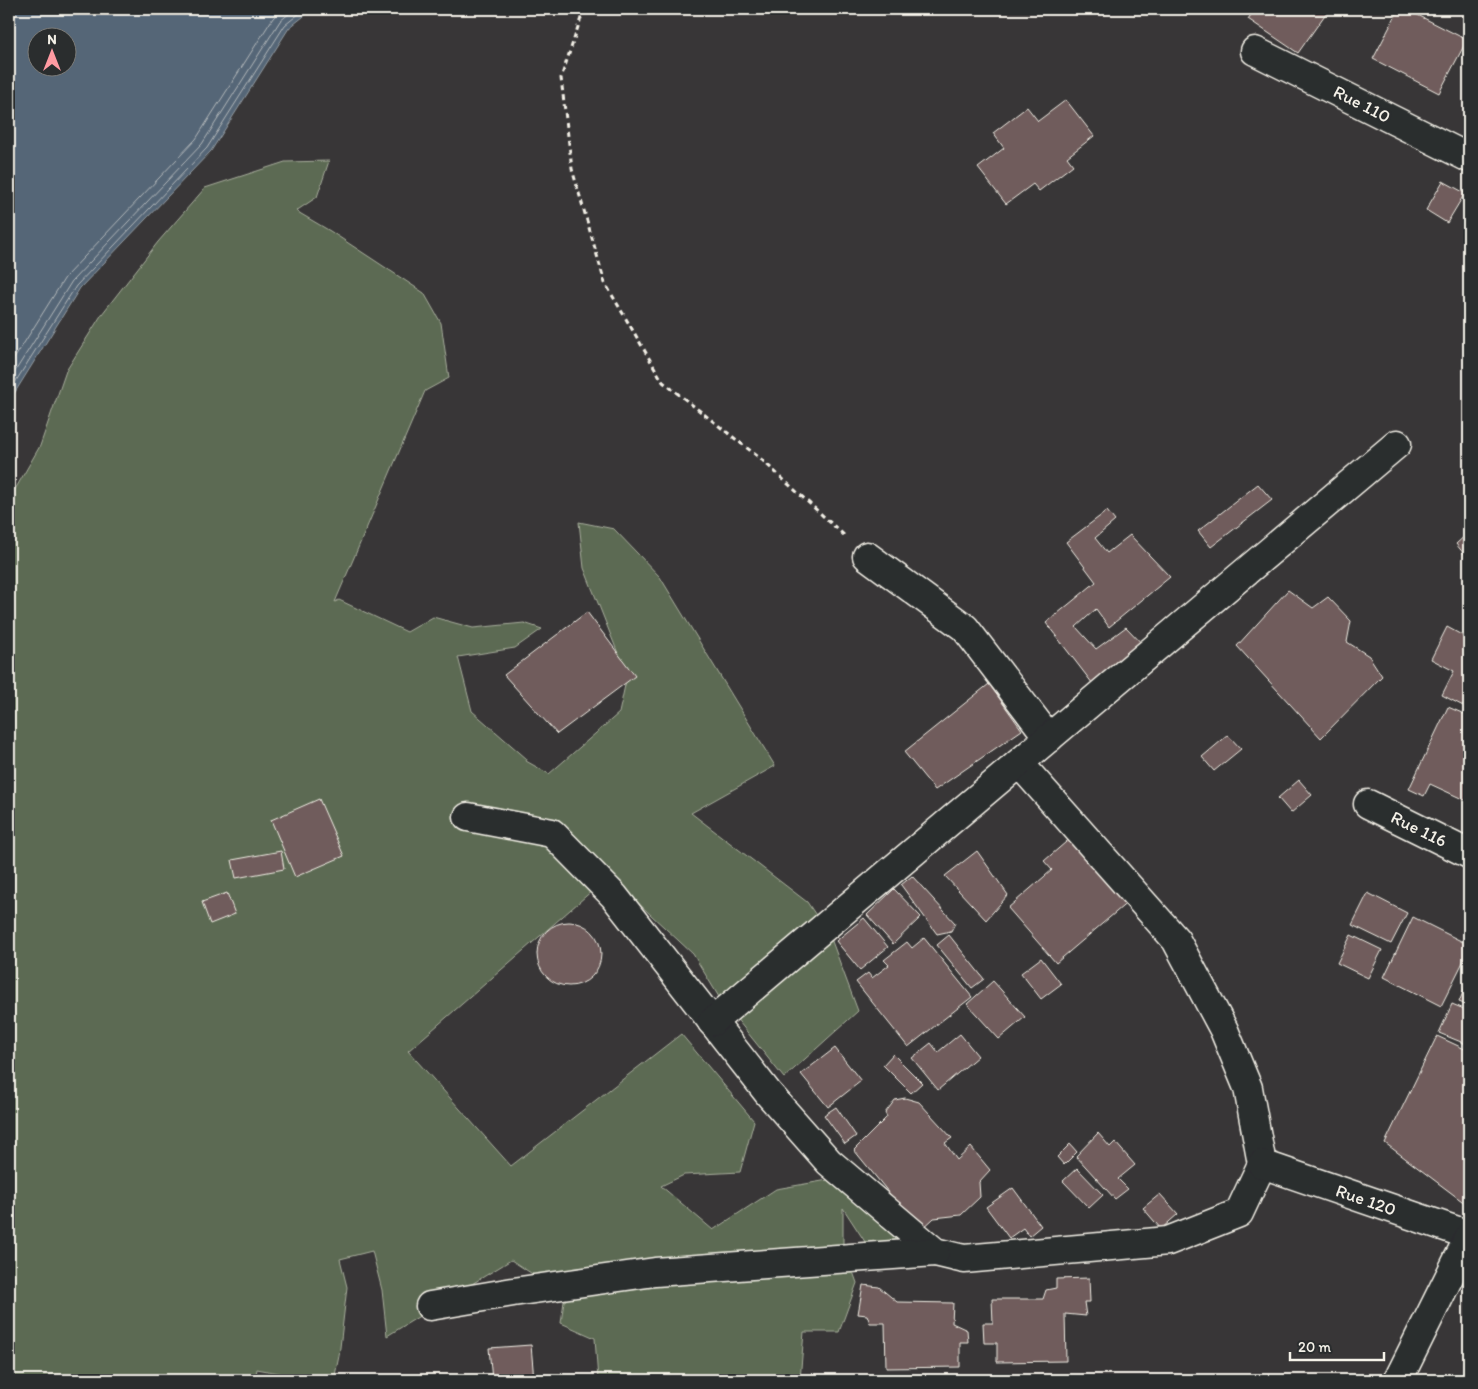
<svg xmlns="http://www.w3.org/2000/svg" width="1478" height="1389" font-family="Itim,sans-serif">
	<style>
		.green { fill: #5c6a52; stroke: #a8ae9d }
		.water { fill: #567; stroke: #959ea4; fill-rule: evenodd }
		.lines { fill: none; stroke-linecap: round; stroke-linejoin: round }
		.shore { stroke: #b4b9bb; stroke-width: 1 }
		.building { fill: #6f5c5b; stroke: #f4f1e8 }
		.minor-casing { stroke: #f4f1e8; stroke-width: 31 }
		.path { stroke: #f4f1e8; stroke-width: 3; stroke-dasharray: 5 4; stroke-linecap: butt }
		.minor { stroke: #2a2d2e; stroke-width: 28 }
		.labels { text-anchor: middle; stroke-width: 4.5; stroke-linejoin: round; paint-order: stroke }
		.street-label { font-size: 18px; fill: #f4f1e8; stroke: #2a2d2e }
	</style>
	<rect width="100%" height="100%" fill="#383637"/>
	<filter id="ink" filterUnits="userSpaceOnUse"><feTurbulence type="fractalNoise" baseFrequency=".02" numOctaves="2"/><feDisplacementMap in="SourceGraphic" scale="10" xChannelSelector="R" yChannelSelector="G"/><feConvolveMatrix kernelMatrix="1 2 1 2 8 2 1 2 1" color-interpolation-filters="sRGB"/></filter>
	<g filter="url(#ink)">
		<polygon class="green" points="329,161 317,197 296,211 330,231 424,293 441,323 449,378 425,391 335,602 339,600 407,632 433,617 473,628 524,623 542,629 515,648 458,657 472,711 527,759 526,761 549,774 619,713 627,676 584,568 579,522 614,529 660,577 775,766 691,813 807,902 830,936 858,1011 784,1078 719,997 693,954 609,876 408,1051 511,1166 681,1034 754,1121 740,1172 684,1175 661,1186 713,1230 776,1189 863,1174 932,1263 873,1254 843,1208 843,1244 857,1283 839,1332 804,1332 800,1380 598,1380 595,1338 561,1323 564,1301 569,1298 511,1260 387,1336 382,1290 372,1251 340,1259 347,1287 339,1356 334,1380 316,1380 257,1369 255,1380 9,1380 9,500 40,446 66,371 102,314 158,242 205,188 285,162"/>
		<path class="water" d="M 9,9 L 313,9 L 289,28 L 211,151 L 80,288 L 12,397 L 9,405 ZM 38,38 L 68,38 L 68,68 L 38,68 Z"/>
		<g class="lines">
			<g class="shore">
				<polyline points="9,367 66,276 196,139 273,18 283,9"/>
				<polyline points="9,381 72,281 202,144 280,21 295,9"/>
				<polyline points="9,392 76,286 207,148 285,25 305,9"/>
			</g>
		</g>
		<g class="building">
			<polygon points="1255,9 1329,9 1298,53 1248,19"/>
			<polygon points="1399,9 1406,9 1467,40 1439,93 1373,59"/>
			<polygon points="1066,100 1094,136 1067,157 1073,165 1039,191 1033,184 1006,204 978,168 1004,148 993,133 1027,107 1038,121"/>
			<polygon points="1443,181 1465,193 1447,223 1426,210"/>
			<polygon points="1258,484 1272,500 1211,547 1198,531"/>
			<polygon points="1107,511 1115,521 1095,538 1107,553 1130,535 1170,577 1109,627 1096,609 1076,627 1096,649 1126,627 1150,652 1096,688 1046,623 1096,582 1066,542"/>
			<polygon points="1469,532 1469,560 1456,544"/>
			<polygon points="1288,590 1313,608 1328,597 1351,621 1347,642 1369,656 1382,676 1321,738 1237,646"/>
			<polygon points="587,612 635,676 557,734 504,675"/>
			<polygon points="1447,627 1469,639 1469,709 1442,695 1454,671 1431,659"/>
			<polygon points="989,684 1022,730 935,790 904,752"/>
			<polygon points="1448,707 1469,716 1469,802 1430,784 1424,796 1409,789"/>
			<polygon points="1228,735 1241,749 1214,771 1202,757"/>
			<polygon points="1299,780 1312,795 1291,813 1278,798"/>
			<polygon points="319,799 344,856 295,877 271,820"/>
			<polygon points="1073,836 1129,901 1056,963 1008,908 1052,870 1044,861"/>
			<polygon points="281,851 284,869 236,878 232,860"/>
			<polygon points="977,851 1008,895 986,920 945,876"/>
			<polygon points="912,876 955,923 951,931 937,934 901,885"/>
			<polygon points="894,889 921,917 893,944 867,915"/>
			<polygon points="227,893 235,914 210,924 202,902"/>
			<polygon points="1368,893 1407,913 1391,944 1352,925"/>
			<polygon points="1413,917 1469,945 1469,950 1441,1006 1384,977"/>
			<polygon points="864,918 888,947 860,970 836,941"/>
			<circle cx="569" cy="954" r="32"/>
			<polygon points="949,935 984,979 972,988 937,945"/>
			<polygon points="1351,935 1382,950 1368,978 1337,963"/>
			<polygon points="924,938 972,997 908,1047 856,982 868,973 872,978 889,965 884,960 907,942 912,948"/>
			<polygon points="1041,958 1061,984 1041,999 1021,973"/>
			<polygon points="1469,978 1469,1006 1459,1002"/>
			<polygon points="993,981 1025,1017 999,1039 967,1004"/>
			<polygon points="1452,1004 1469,1011 1469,1038 1466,1044 1439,1033"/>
			<polygon points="960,1034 978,1056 938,1090 912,1058 931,1043 938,1052"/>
			<polygon points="1437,1036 1469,1051 1469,1197 1466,1204 1385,1143"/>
			<polygon points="835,1048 861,1081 828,1107 801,1074"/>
			<polygon points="893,1054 922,1083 911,1093 883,1065"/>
			<polygon points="905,1098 919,1102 952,1138 945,1143 957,1160 971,1147 990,1170 979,1182 980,1197 961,1215 934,1218 920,1231 854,1150 887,1117 885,1113 895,1100"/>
			<polygon points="836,1107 856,1136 845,1144 824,1115"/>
			<polygon points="1098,1133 1110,1147 1115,1142 1135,1165 1118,1179 1128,1189 1115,1199 1076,1156"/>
			<polygon points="1070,1144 1077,1152 1064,1165 1057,1157"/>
			<polygon points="1077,1168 1103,1195 1089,1208 1063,1181"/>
			<polygon points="1013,1188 1041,1226 1029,1236 1023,1228 1009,1238 986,1207"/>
			<polygon points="1160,1194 1178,1214 1161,1229 1143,1208"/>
			<polygon points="1089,1278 1090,1302 1084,1302 1086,1316 1065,1314 1066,1361 997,1362 997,1343 984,1343 983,1323 993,1323 992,1299 1043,1299 1046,1290 1056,1288 1056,1279"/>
			<polygon points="863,1285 879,1287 897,1302 953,1303 952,1323 967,1330 968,1342 960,1342 960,1367 886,1368 885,1323 870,1323 867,1315 858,1314"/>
			<polygon points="531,1345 534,1380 492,1380 489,1348"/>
		</g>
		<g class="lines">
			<g class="minor-casing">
				<g id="minor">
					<polyline points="1255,51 1469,158"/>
					<polyline points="867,556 965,628 1049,738"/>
					<polyline points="1368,804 1469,854"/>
					<polyline points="468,817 552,833 614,896 768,1093 829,1162 935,1252 964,1259 1168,1241 1239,1213 1262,1164 1248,1088 1224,1030 1176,940 1019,763"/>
					<polyline points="712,1022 1397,444"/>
					<polyline points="1262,1164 1469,1235"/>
					<polyline points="430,1306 513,1292 655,1272 935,1252"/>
					<polyline points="1398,1380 1469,1237"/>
				</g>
			</g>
			<polyline class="path" points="584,9 561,78 572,169 605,283 663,382 761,459 846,537"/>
			<use href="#minor" class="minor"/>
		</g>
	</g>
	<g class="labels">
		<g class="street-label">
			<text transform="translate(1362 104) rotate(27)" y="6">Rue 110</text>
			<text transform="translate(1419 829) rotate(26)" y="6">Rue 116</text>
			<text transform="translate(1366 1200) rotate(19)" y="6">Rue 120</text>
		</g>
	</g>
	<rect width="1478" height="1389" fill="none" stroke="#2a2d2e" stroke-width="30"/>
	<rect x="15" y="15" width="1448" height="1359" fill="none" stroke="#f4f1e8" stroke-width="2" filter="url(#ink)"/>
	<g transform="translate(52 52)"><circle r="24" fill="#2a2d2e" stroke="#7b7b78"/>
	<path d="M0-4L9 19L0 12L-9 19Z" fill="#ff9aa2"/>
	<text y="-8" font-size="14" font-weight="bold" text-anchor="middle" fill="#f4f1e8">N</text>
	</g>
	<path d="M1290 1352v8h94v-8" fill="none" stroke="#f4f1e8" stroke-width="2.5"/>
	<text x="1298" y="1352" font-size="15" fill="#f4f1e8" stroke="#2a2d2e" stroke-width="4" paint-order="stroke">20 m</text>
</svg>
